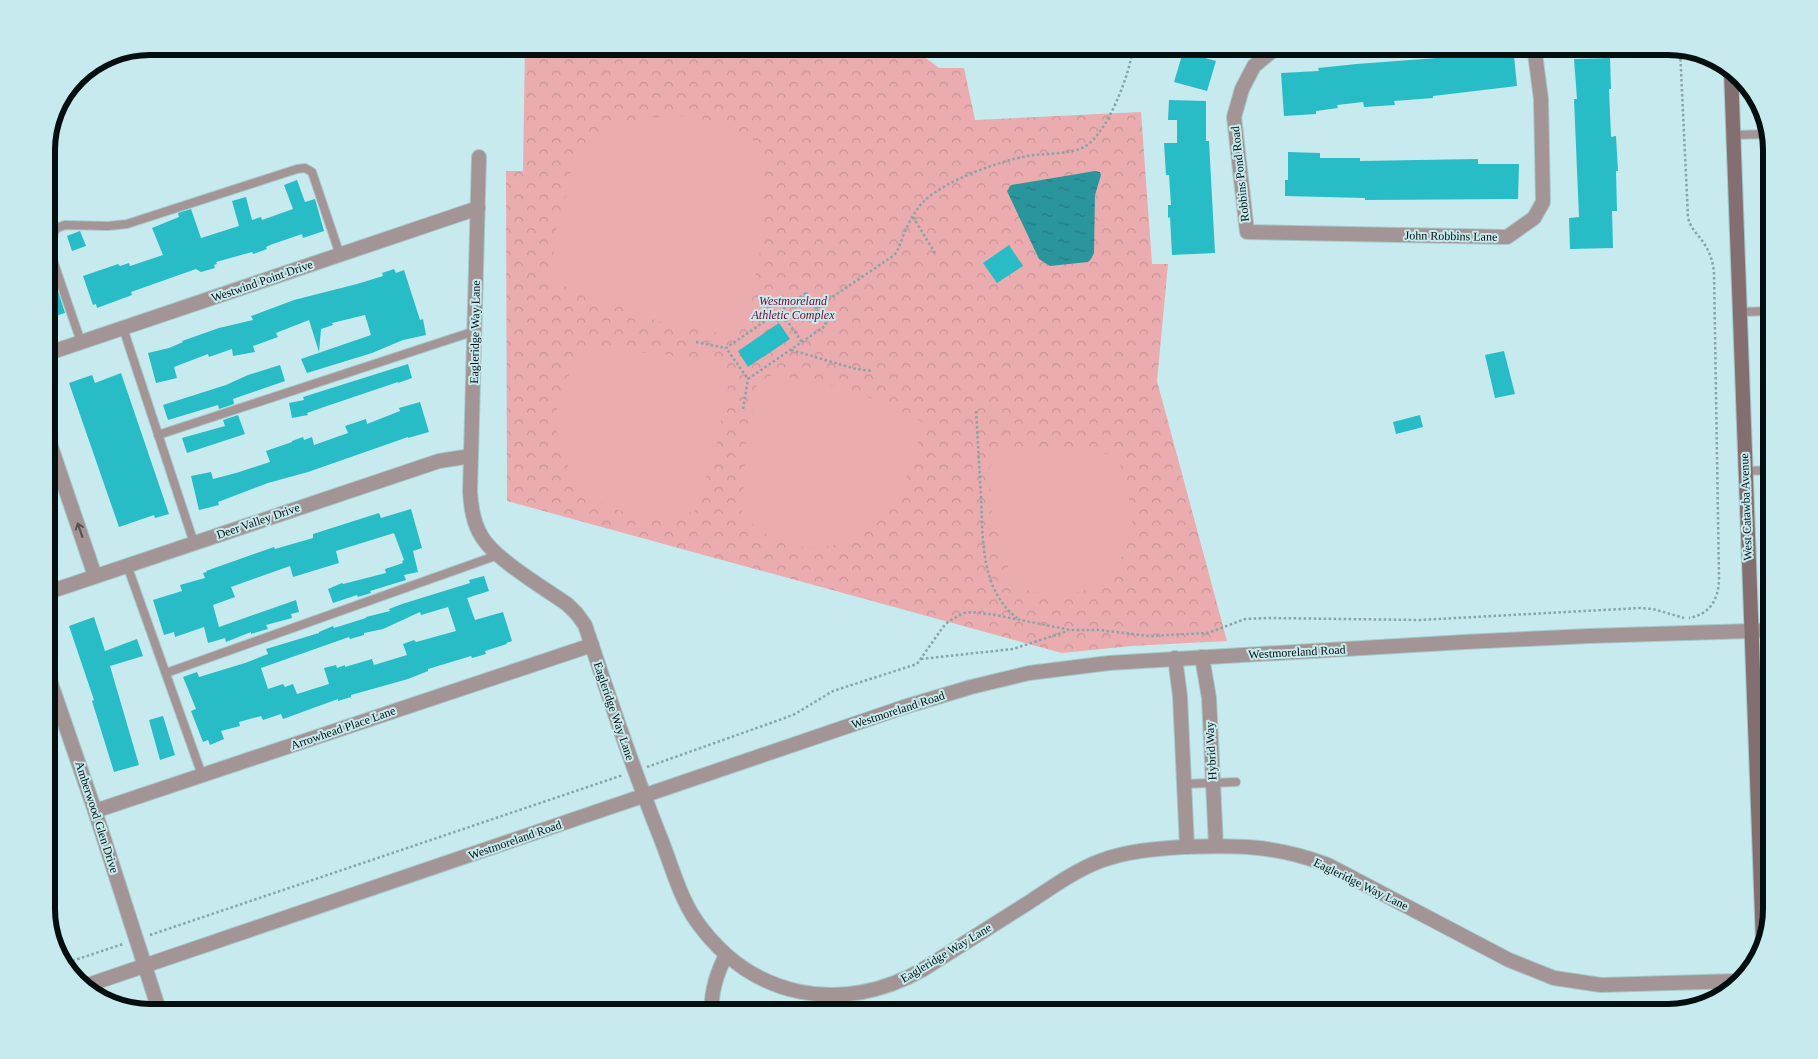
<svg xmlns="http://www.w3.org/2000/svg" width="1818" height="1059" font-family="Georgia,serif">
	<style>
		.park { fill: url(#park-crowns) }
		.pitch { fill: #eaacaf }
		.water { fill: url(#water-ripples) }
		.lines { fill: none; stroke-linecap: round; stroke-linejoin: round }
		.stream { stroke: #2b959d; stroke-width: 4.5 }
		.building { fill: #28bcc7; fill-rule: evenodd }
		.service-casing { stroke: #a7c7c9; stroke-width: 10 }
		.minor-casing { stroke: #a7c7c9; stroke-width: 16 }
		.tertiary-casing { stroke: #a7c7c9; stroke-width: 16 }
		.secondary-casing { stroke: #a7c7c9; stroke-width: 16 }
		.path { stroke: #88a4a6; stroke-width: 2.5; stroke-dasharray: 2.5 2.5; stroke-linecap: butt }
		.service { stroke: #a39495; stroke-width: 8 }
		.minor { stroke: #a39495; stroke-width: 14 }
		.tertiary { stroke: #a39495; stroke-width: 14 }
		.secondary { stroke: #846f70; stroke-width: 14 }
		.oneway { stroke: #535152 }
		.labels { text-anchor: middle; stroke-width: 4; stroke-linejoin: round; paint-order: stroke }
		.street-label { font-size: 12px; fill: #030e0f; stroke: #c6eaed }
		.park-label { font-size: 12px; font-style: italic; fill: #7b0326; stroke: #c6eaed }
		.rim { fill: none; stroke: #030e0f; stroke-width: 6 }
	</style>
	<defs>
		<pattern id="park-crowns" width="20" height="18" patternUnits="userSpaceOnUse" patternTransform="scale(1.25)"><rect width="20" height="18" fill="#eaacaf"/><path d="M2 6a3 3 0 1 1 6 0M12 15a3 3 0 1 1 6 0" fill="none" stroke="#c79395"/></pattern>
		<pattern id="water-ripples" width="26" height="14" patternUnits="userSpaceOnUse" patternTransform="scale(1.25)"><rect width="26" height="14" fill="#2b959d"/><path d="M2 4q2-2 4 0t4 0M15 11q2-2 4 0t4 0" fill="none" stroke="#23787e"/></pattern>
	</defs>
	<rect width="100%" height="100%" fill="#c6eaed"/>
	<polygon class="park" points="525,46 910,46 939,68 964,68 975,120 1141,112 1152,264 1168,264 1157,381 1227,641 1131,646 1062,653 507,501 506,171 523,171"/>
	<g class="pitch">
		<polygon points="678,115 721,125 748,136 765,151 763,249 760,251 747,322 728,335 663,323 551,281 557,221 567,192 571,169 575,161 599,134 611,128 647,118"/>
		<path d="M 580,350 L 658,353 L 720,364 L 730,378 L 716,446 L 694,513 C 683,511 678,514 668,516 C 653,519 636,517 623,512 C 560,490 533,411 580,360 Z"/>
		<path d="M 772,375 L 838,387 L 885,403 L 924,423 C 908,474 899,525 842,543 C 827,547 811,549 796,546 C 785,544 774,539 765,533 C 761,530 756,526 752,524 C 749,523 744,523 741,523 L 746,446 L 757,385 Z"/>
		<path d="M 1051,448 L 1119,455 C 1121,478 1132,499 1132,522 C 1131,566 1089,601 1046,595 C 1034,593 1024,589 1013,584 L 991,508 L 990,467 L 1003,451 Z"/>
	</g>
	<polygon class="water" points="1095,171 1100,172 1101,175 1095,195 1094,253 1091,259 1088,262 1050,266 1039,259 1007,191 1011,185"/>
	<g class="lines">
		<polyline class="stream" points="956,46 960,46"/>
	</g>
	<g class="building">
		<polygon points="1478,46 1513,46 1517,86 1433,96 1433,98 1394,101 1395,105 1364,107 1363,102 1337,105 1338,108 1316,111 1316,114 1284,116 1281,73 1319,71 1318,68 1357,64 1437,58 1437,56 1478,51"/>
		<polygon points="1183,52 1216,61 1207,91 1174,82"/>
		<polygon points="1610,58 1611,89 1609,89 1611,137 1616,136 1618,171 1616,171 1617,211 1612,211 1613,248 1570,249 1569,218 1579,217 1574,99 1577,99 1574,59"/>
		<polygon points="1169,100 1206,101 1206,141 1209,141 1215,253 1172,255 1170,217 1168,218 1168,205 1171,205 1169,175 1166,175 1164,143 1177,143 1177,120 1168,120"/>
		<polygon points="1288,152 1320,153 1320,158 1360,158 1360,161 1478,159 1478,164 1519,164 1518,199 1365,200 1365,198 1285,196 1285,180 1288,180"/>
		<polygon points="297,180 305,202 315,199 324,231 303,238 302,234 270,245 266,247 267,249 253,254 252,252 216,262 217,264 214,265 215,268 201,272 196,269 131,292 132,295 97,308 96,304 93,305 83,276 118,264 120,266 129,263 130,266 163,255 152,228 179,217 178,213 191,209 201,238 239,226 232,201 246,197 252,220 261,217 262,220 293,209 284,185"/>
		<polygon points="80,231 86,246 72,251 67,236"/>
		<polygon points="1009,245 1023,266 997,283 983,263"/>
		<polygon points="394,269 396,273 404,270 420,320 423,319 426,335 403,340 372,353 307,373 301,359 371,335 365,315 332,323 333,325 321,329 319,352 309,320 276,333 278,337 253,346 255,352 233,356 232,349 209,357 208,354 174,367 177,378 156,383 148,353 169,348 183,342 182,341 219,328 253,320 251,316 294,300 357,284 383,276 382,273"/>
		<polygon points="57,288 65,313 46,319 46,292"/>
		<polygon points="779,323 790,339 748,367 738,351"/>
		<polygon points="1504,351 1515,394 1495,398 1485,355"/>
		<polygon points="408,364 412,378 398,383 398,382 324,407 307,413 308,415 292,418 289,403 304,400 303,397"/>
		<polygon points="280,365 285,381 233,399 234,404 219,409 218,405 168,420 163,405 226,385 248,375"/>
		<polygon points="121,373 169,514 155,518 154,515 119,527 69,383 92,375 95,383"/>
		<polygon points="420,402 429,432 408,438 408,437 308,472 268,483 218,502 219,505 199,510 191,476 211,472 213,479 236,473 270,462 266,451 292,442 292,441 303,437 304,440 312,437 314,445 348,433 345,426 366,419 367,424 400,411 399,408"/>
		<polygon points="238,415 245,434 187,453 182,438 225,426 223,420"/>
		<polygon points="1420,415 1423,427 1396,434 1393,422"/>
		<polygon points="411,509 422,548 413,551 418,572 404,575 406,580 370,591 371,593 358,597 357,595 333,603 328,589 342,583 343,584 386,573 385,569 403,563 402,561 404,560 394,533 336,551 339,563 293,577 290,566 231,587 235,597 213,605 219,627 296,600 299,612 291,614 292,618 266,625 268,629 251,634 251,632 226,642 225,638 208,643 204,627 175,637 174,632 164,635 153,600 182,591 180,585 205,578 203,573 207,572 206,571 274,547 275,549 313,538 313,534 379,513 381,518"/>
		<path d="M 484,576 L 489,591 L 467,598 L 475,620 L 503,612 L 512,641 L 506,643 L 507,644 L 485,651 L 486,654 L 472,658 L 471,656 L 428,669 L 428,671 L 408,679 L 351,695 L 351,697 L 338,701 L 338,699 L 283,719 L 281,714 L 263,720 L 261,716 L 239,722 L 240,726 L 221,731 L 224,739 L 210,745 L 208,740 L 203,742 L 191,711 L 196,709 L 183,677 L 197,672 L 199,677 L 245,663 L 268,654 L 266,649 L 319,633 L 319,632 L 333,626 L 334,628 L 366,618 L 366,617 L 390,611 L 389,609 L 402,604 L 470,583 L 469,580 ZM 448,607 L 456,631 L 416,642 L 414,640 L 403,644 L 407,655 L 374,665 L 372,659 L 345,667 L 345,665 L 337,668 L 336,665 L 324,668 L 329,684 L 297,694 L 293,684 L 285,687 L 283,684 L 268,689 L 261,668 L 349,637 L 350,639 L 364,635 L 364,633 L 383,629 L 420,612 L 421,615 Z"/>
		<polygon points="94,617 105,651 137,639 143,656 110,666 139,765 114,772 92,701 94,700 69,626"/>
		<polygon points="163,716 175,755 160,760 149,720"/>
	</g>
	<g class="lines">
		<g class="service-casing">
			<g id="service">
				<polyline points="1733,135 1769,134"/>
				<polyline points="46,240 81,342"/>
				<polyline points="48,241 57,228 65,225 108,226 127,224 297,169 305,168 312,172 340,255"/>
				<polyline points="1739,312 1772,311"/>
				<polyline points="123,328 194,543"/>
				<polyline points="158,435 475,331"/>
				<polyline points="1745,471 1772,470"/>
				<polyline points="127,565 202,775"/>
				<polyline points="166,673 498,555"/>
				<polyline points="1184,784 1236,782"/>
			</g>
		</g>
		<g class="minor-casing">
			<g id="minor">
				<polyline points="1283,46 1272,51 1254,66 1242,89 1234,117 1247,232 1507,237 1534,218 1543,202 1541,99 1534,46"/>
				<path d="M 479,157 L 470,492 C 471,507 473,523 482,537 C 495,559 544,588 567,604 L 577,614 L 585,625 C 609,697 633,769 661,839 C 672,867 680,898 697,922 C 752,999 842,1015 922,970 C 957,948 993,925 1028,903 C 1051,888 1074,871 1100,861 C 1127,851 1154,849 1182,847 C 1237,845 1276,845 1328,865 L 1509,960 L 1554,978 L 1601,985 L 1738,981"/>
				<polyline points="46,354 478,208"/>
				<polyline points="46,432 95,576"/>
				<polyline points="46,593 439,461 471,456"/>
				<polyline points="1751,631 1772,630"/>
				<polyline points="1202,657 1209,698 1216,846"/>
				<polyline points="1175,658 1180,696 1187,847"/>
				<polyline points="46,669 95,811 160,1013"/>
				<polyline points="95,811 592,645"/>
				<path d="M 712,1013 C 710,992 717,973 726,955"/>
			</g>
		</g>
		<g class="tertiary-casing">
			<polyline id="tertiary" points="85,986 904,707 971,687 1029,673 1109,663 1464,642 1589,636 1751,631"/>
		</g>
		<g class="secondary-casing">
			<polyline id="secondary" points="1731,71 1763,943"/>
		</g>
		<g class="path">
			<path d="M 1680,49 L 1688,217 C 1690,229 1699,235 1705,245 C 1710,253 1713,262 1714,272 L 1719,578 C 1719,598 1711,614 1689,618"/>
			<polyline points="913,217 935,253"/>
			<polygon points="806,293 826,324 825,326 748,379 726,348"/>
			<path d="M 816,308 L 893,256 L 897,252 C 903,235 911,215 923,202 C 944,181 999,161 1027,156 C 1046,153 1067,155 1084,147 C 1107,135 1131,72 1133,46"/>
			<polyline points="780,311 802,342"/>
			<polyline points="696,342 726,348"/>
			<polyline points="791,350 856,369 872,371"/>
			<polyline points="743,409 748,379"/>
			<path d="M 976,411 C 978,440 979,468 981,496 C 983,539 980,589 1017,618"/>
			<polyline points="921,659 1013,649 1068,631"/>
			<polyline points="647,767 782,719 795,714 833,691 917,664 943,627 949,621 964,613 972,612 996,615 1070,630 1099,630 1149,636 1208,633 1245,619 1268,618 1419,620 1640,608 1653,609 1684,618"/>
			<polyline points="150,935 623,775"/>
			<polyline points="63,964 123,944"/>
		</g>
		<use href="#service" class="service"/>
		<use href="#minor" class="minor"/>
		<use href="#tertiary" class="tertiary"/>
		<use href="#secondary" class="secondary"/>
	</g>
	<defs><path id="oneway-shaft" d="M-6 0H5M1.5-3L5.5 0L1.5 3" fill="none" stroke-width="1.6" stroke-linecap="round" stroke-linejoin="round" transform="scale(1.25)"/></defs>
	<use class="oneway" href="#oneway-shaft" transform="translate(80 530) rotate(-109)"/>
	<g class="labels">
		<g class="street-label">
			<text transform="translate(1240 174) rotate(-96)" y="4">Robbins Pond Road</text>
			<text transform="translate(1451 236) rotate(1)" y="4">John Robbins Lane</text>
			<text transform="translate(262 281) rotate(-19)" y="4">Westwind Point Drive</text>
			<text transform="translate(475 332) rotate(-89)" y="4">Eagleridge Way Lane</text>
			<text transform="translate(1746 507) rotate(-92)" y="4">West Catawba Avenue</text>
			<text transform="translate(258 521) rotate(-19)" y="4">Deer Valley Drive</text>
			<text transform="translate(1297 652) rotate(-3)" y="4">Westmoreland Road</text>
			<text transform="translate(898 710) rotate(-18)" y="4">Westmoreland Road</text>
			<text transform="translate(614 711) rotate(71)" y="4">Eagleridge Way Lane</text>
			<text transform="translate(343 728) rotate(-19)" y="4">Arrowhead Place Lane</text>
			<text transform="translate(1211 751) rotate(-93)" y="4">Hybrid Way</text>
			<text transform="translate(97 817) rotate(72)" y="4">Amberwood Glen Drive</text>
			<text transform="translate(515 840) rotate(-19)" y="4">Westmoreland Road</text>
			<text transform="translate(1361 884) rotate(26)" y="4">Eagleridge Way Lane</text>
			<text transform="translate(946 953) rotate(-31)" y="4">Eagleridge Way Lane</text>
		</g>
		<g class="park-label">
			<text x="793" y="305">Westmoreland<tspan x="793" dy="14">Athletic Complex</tspan></text>
		</g>
	</g>
	<path d="M0 0H1818V1059H0ZM150 55H1668A95 95 0 0 1 1763 150V909A95 95 0 0 1 1668 1004H150A95 95 0 0 1 55 909V150A95 95 0 0 1 150 55Z" fill="#c6eaed" fill-rule="evenodd"/>
	<path class="rim" d="M150 55H1668A95 95 0 0 1 1763 150V909A95 95 0 0 1 1668 1004H150A95 95 0 0 1 55 909V150A95 95 0 0 1 150 55Z"/>
</svg>
